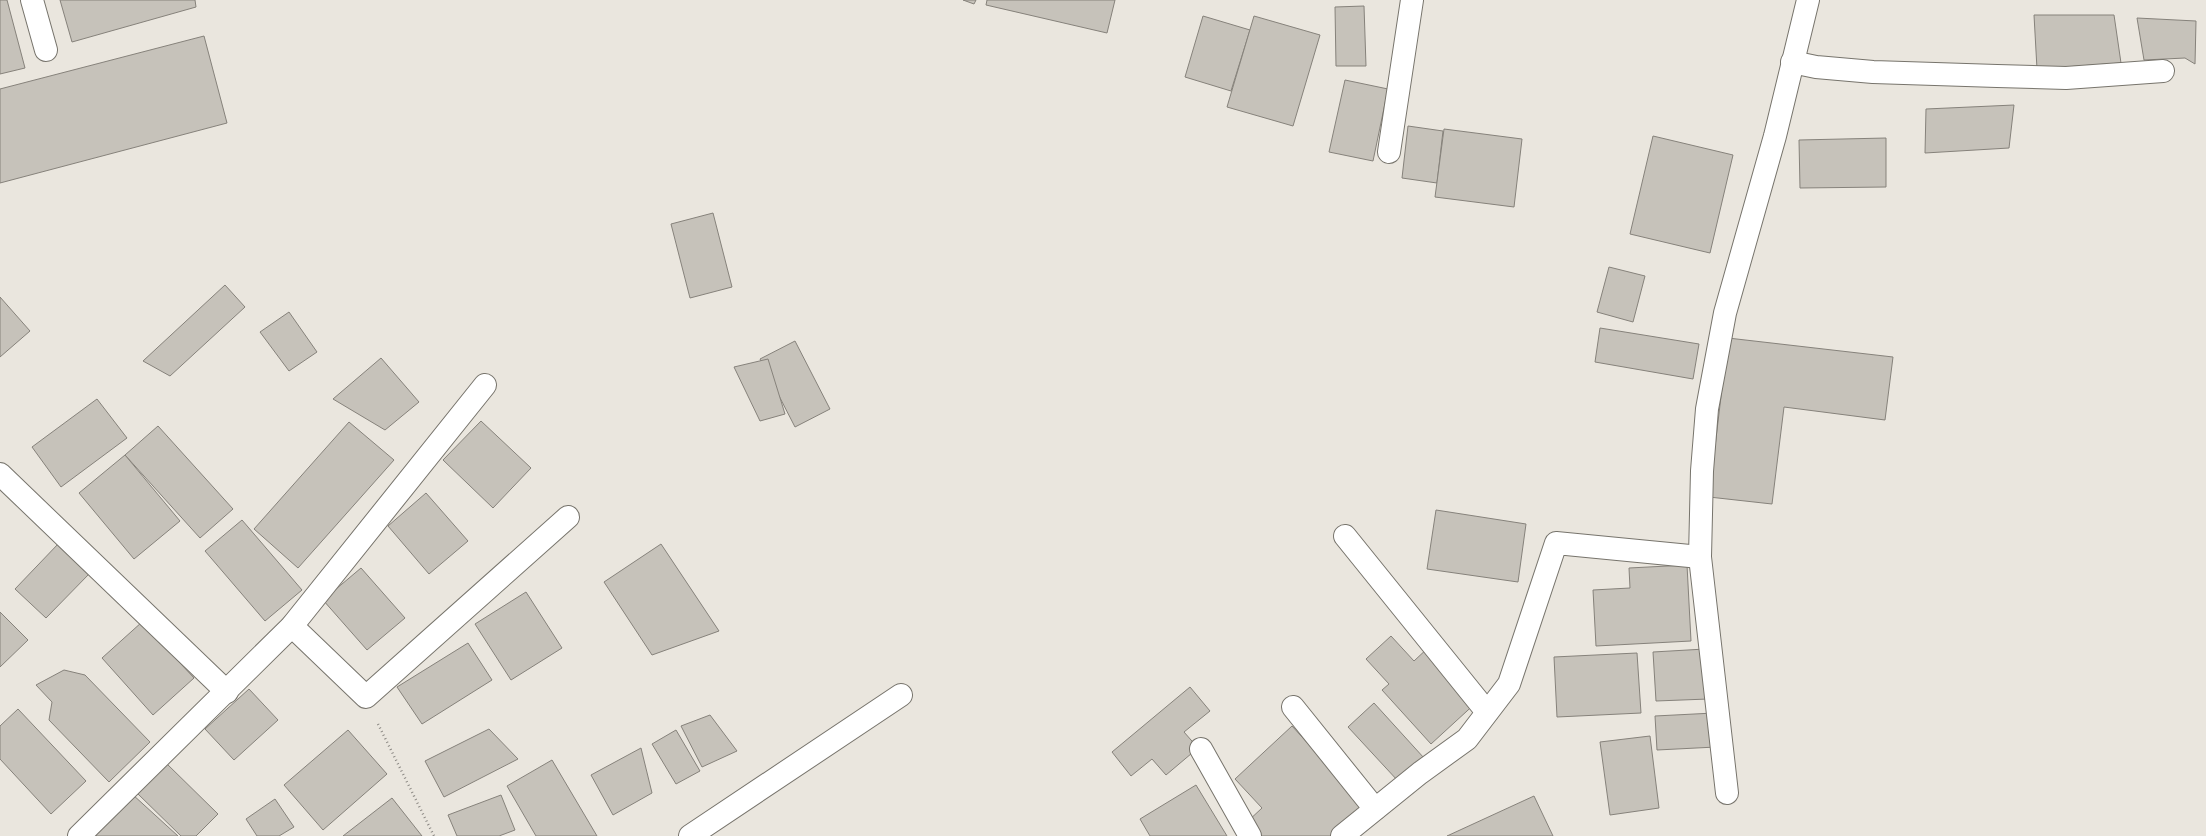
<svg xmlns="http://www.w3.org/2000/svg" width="2206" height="836" font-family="Helvetica,sans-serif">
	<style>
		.building { fill: #c6c2ba; stroke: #86827b }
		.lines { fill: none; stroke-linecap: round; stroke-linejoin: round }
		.minor-casing { stroke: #77746c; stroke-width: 24 }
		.path { stroke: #8d8a85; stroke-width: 2.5; stroke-dasharray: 1 3; stroke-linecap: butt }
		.minor { stroke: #fff; stroke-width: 22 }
	</style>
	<rect width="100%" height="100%" fill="#eae6de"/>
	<g class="building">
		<polygon points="0,0 7,0 25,68 0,74"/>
		<polygon points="60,0 195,0 196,7 72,42"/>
		<polygon points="963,0 976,0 974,4"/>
		<polygon points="987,0 1115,0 1107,33 986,5"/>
		<polygon points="1364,6 1366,66 1336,66 1335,7"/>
		<polygon points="2034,15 2114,15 2121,63 2037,69"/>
		<polygon points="1203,16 1250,30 1231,91 1185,77"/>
		<polygon points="1254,16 1320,35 1293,126 1227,107"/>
		<polygon points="2137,18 2196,21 2195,64 2185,58 2144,60"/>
		<polygon points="204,36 227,123 0,183 0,89"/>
		<polygon points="1345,80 1388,89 1373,161 1329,152"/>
		<polygon points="2014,105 2009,148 1925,153 1926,109"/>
		<polygon points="1408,126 1443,131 1437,183 1402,178"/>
		<polygon points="1444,129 1522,139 1514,207 1435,197"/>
		<polygon points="1653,136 1733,155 1710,253 1630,234"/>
		<polygon points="1886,138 1886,187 1800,188 1799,140"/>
		<polygon points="713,213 732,287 690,298 671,224"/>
		<polygon points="1609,267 1645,276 1633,322 1597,312"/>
		<polygon points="225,285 245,307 170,376 143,361"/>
		<polygon points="0,297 30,331 0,357"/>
		<polygon points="289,312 317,352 289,371 260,332"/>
		<polygon points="1600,328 1699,344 1693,379 1595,362"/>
		<polygon points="1728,338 1893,357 1885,420 1784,407 1772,504 1709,497"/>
		<polygon points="795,341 830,409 795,427 760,359"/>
		<polygon points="381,358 419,402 385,430 333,399"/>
		<polygon points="768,359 785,414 760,421 734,367"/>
		<polygon points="97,399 127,438 61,487 32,447"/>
		<polygon points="481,421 531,468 493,508 443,460"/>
		<polygon points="349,422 394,460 298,568 254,529"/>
		<polygon points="158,426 233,509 200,538 125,455"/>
		<polygon points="125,455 180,521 134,559 79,493"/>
		<polygon points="426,493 468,541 429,574 388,526"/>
		<polygon points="1436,510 1526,524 1518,582 1427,569"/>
		<polygon points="242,520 302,590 265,621 205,551"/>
		<polygon points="59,543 90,573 46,618 15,589"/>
		<polygon points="661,544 719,631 652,655 604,582"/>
		<polygon points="1687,565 1691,641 1596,646 1593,590 1630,588 1629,568"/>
		<polygon points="361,568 405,618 367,650 323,600"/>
		<polygon points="526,592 562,648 511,680 475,624"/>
		<polygon points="0,612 28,640 0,667"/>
		<polygon points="142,622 194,678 153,715 102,658"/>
		<polygon points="1391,636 1414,661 1430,646 1479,700 1431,744 1382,690 1389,684 1366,659"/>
		<polygon points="468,643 492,680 422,724 397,687"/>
		<polygon points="1705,649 1708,699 1656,701 1653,652"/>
		<polygon points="1637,653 1641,713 1557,717 1554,657"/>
		<polygon points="64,670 85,675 150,742 109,782 49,720 52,702 36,685"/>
		<polygon points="1190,687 1210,711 1184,732 1198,748 1166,775 1152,759 1131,776 1112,752"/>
		<polygon points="249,689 278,720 234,760 205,729"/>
		<polygon points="1374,703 1424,758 1398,781 1348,727"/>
		<polygon points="18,709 86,781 51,814 0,759 0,726"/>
		<polygon points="1714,713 1716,747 1657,750 1655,716"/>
		<polygon points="710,715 737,751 702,767 681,726"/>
		<polygon points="1292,726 1364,805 1330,836 1259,836 1247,822 1262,808 1235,779"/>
		<polygon points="489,729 518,759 444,797 425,761"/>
		<polygon points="348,730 387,774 323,830 284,785"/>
		<polygon points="676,730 700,771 676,784 652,744"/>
		<polygon points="1650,736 1659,808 1610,815 1600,742"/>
		<polygon points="641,748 652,793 613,815 591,775"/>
		<polygon points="552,760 597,836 536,836 507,786"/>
		<polygon points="166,763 218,814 196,836 181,836 137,793"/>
		<polygon points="1196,785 1227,836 1150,836 1140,819"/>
		<polygon points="132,794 178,836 97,836 95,834"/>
		<polygon points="501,795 515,830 499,836 457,836 448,815"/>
		<polygon points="1534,796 1553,836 1447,836"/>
		<polygon points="392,798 422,836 343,836"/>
		<polygon points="275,799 294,827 279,836 257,836 246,819"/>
	</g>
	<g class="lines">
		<g class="minor-casing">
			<g id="minor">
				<polyline points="32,0 46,50"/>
				<polyline points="1792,62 1816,67 1873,72 1997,76 2066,78 2163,71"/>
				<polyline points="1389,152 1412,0"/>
				<polyline points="0,474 227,692"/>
				<polyline points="1345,536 1487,712"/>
				<polyline points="292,626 366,697 568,517"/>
				<polyline points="1293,707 1375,809"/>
				<polyline points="1201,749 1250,836"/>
				<polyline points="1727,793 1700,557 1702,471 1707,409 1725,313 1775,136 1808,0"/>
				<polyline points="79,836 292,626 485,385"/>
				<polyline points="690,836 901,695"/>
				<polyline points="1342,836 1420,773 1467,739 1509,684 1556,543 1700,557"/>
			</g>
		</g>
		<polyline class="path" points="378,724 434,836"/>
		<use href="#minor" class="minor"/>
	</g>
</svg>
